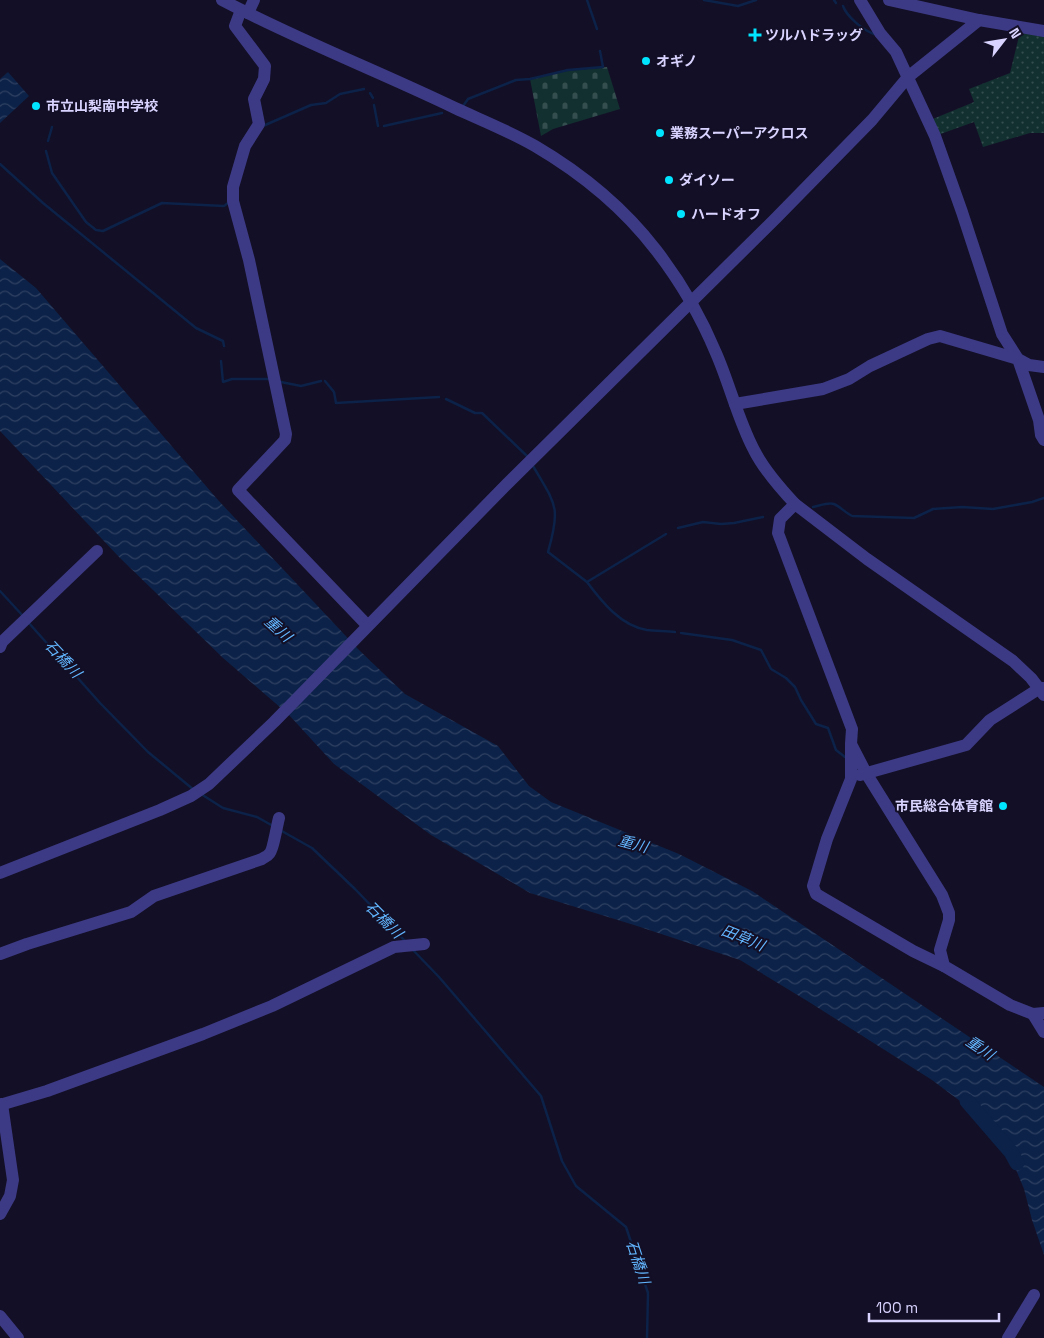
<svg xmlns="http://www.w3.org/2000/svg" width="1044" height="1338" font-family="'Space Grotesk','Noto Sans JP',sans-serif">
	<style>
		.cemetery { fill: url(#cemetery-stones) }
		.park { fill: url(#park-dots) }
		.water { fill: url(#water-waves) }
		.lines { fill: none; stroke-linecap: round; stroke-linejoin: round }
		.stream { stroke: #0c2248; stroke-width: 2.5 }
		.river { stroke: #0c2248; stroke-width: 15 }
		.minor { stroke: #3d3a85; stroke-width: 12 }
		.poi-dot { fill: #00e5ff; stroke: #130f26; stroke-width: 2 }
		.labels { text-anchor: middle; stroke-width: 4; stroke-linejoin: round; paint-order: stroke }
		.poi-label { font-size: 14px; font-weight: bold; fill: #d9d4ff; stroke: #130f26; text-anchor: start }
		.water-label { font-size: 15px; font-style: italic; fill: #62b6ff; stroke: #130f26 }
	</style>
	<defs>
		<pattern id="cemetery-stones" width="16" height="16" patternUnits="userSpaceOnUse" patternTransform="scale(1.25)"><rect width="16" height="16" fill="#12302f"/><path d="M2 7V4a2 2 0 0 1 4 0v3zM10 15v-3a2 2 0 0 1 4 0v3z" fill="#344d4e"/></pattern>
		<pattern id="park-dots" width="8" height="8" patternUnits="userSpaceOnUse" patternTransform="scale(1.25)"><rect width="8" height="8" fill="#12302f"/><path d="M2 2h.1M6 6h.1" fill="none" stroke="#344d4e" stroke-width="1.8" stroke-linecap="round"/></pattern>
		<pattern id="water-waves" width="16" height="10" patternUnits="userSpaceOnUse" patternTransform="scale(1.25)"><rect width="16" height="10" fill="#0c2248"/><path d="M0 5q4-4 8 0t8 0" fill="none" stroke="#2f4163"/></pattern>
	</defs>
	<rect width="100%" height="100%" fill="#130f26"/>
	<polygon class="cemetery" points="607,67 620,109 553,129 541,136 530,79 568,70"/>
	<polygon class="park" points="1021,28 1044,31 1044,133 1030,133 983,147 974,122 935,136 928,121 974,102 969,89 1010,73"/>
	<g class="water">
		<polygon points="8,72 29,96 0,123 0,79"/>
		<polygon points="0,259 36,288 218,500 359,650 405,694 498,746 529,786 551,802 679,854 752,891 1044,1087 1044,1255 1032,1220 1024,1189 1000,1131 932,1080 809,1002 740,960 634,925 530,893 431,835 334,764 289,715 223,658 119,557 0,431"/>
	</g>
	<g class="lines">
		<g class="stream">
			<polyline points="587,0 597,29"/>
			<polyline points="704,0 738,6 756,0"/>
			<polyline points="834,0 836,3"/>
			<path d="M 843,6 C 847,17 863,30 874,34"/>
			<polyline points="370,93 373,98"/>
			<polyline points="374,105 378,126"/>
			<polyline points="463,106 468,99 516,80 530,79 568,70 603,67 600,51"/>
			<polyline points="263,126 311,105 326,103 340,94 364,89"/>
			<polyline points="384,126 442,113"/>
			<polyline points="48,141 52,127"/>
			<polyline points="46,151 52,173 86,222 96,230 103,231 162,203 224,206 228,203"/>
			<polyline points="0,164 43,203 196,328 223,341 224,346"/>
			<polyline points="221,361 223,382 232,379 269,379"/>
			<polyline points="325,381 334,392 336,403 439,397"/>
			<polyline points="281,382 301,386 321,381"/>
			<polyline points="446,399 475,413 482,413 527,456"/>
			<path d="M 533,466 C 556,505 561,507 548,552 L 587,582 L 666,534"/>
			<path d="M 813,507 C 819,506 828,502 834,504 C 839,506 846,513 852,516 L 914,518 L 933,509 L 962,507 L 993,509 L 1032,502 L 1044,498"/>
			<polyline points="678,528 703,522 721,524 734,523 763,517"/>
			<path d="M 587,582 C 602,602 621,626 647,630 C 656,631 666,631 675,632"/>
			<polyline points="0,591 23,616"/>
			<polyline points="28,622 100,703 148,752 194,790"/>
			<polyline points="681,633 732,640 761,650 771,669 786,678 795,687 801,700 816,724 828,728 836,750 845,757"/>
			<polyline points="201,794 223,808 257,817 273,826"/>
			<polyline points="280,830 312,848 355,889 406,942"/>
			<polyline points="413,950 439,977 541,1096 562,1161 576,1186 626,1227 648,1293 647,1338"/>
		</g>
		<polyline class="river" points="967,1101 1011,1152 1017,1163"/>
		<g class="minor">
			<path d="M 222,0 C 298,40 378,71 455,108 C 481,120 509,131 535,146 C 581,173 623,207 656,250 C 680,281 701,317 716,353 C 730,385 738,420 754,450 C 764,470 780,488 795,504 L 780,519 L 778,533 L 852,729 L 851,744 L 866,773 L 942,895 L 949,913 L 949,920 L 940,950 L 944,966 L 1010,1005 L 1033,1014 L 1044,1013"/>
			<polyline points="860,0 880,33 896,52 935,136 962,212 1002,334 1018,359 1029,365 1044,367"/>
			<polyline points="889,0 979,20 1044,31"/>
			<polyline points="241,10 235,26 265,66 264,79 254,99 259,124 245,146 233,187 233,201 249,260 286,434 285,440 238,490 367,625"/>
			<polyline points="248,13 254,0"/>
			<polyline points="735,404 823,389 849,379 870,366 928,339 940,336 1018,359 1039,420 1041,435 1044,440"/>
			<polyline points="795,504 867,559 1013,661 1031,678 1044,695"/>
			<polyline points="0,647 2,642 97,551"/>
			<polyline points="851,746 851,779 827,839 813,886 816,894 913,951 944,966"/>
			<polyline points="860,775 966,745 990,720 1040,688 1044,688"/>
			<polyline points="0,873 160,810 191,796 209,784 274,722 506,485 776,218 872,120 908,77 979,20"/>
			<path d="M 0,954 L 27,944 L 131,912 L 154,896 L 262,859 C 264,857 267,857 269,854 C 273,851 277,825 279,818"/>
			<polyline points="1033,1014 1044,1032"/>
			<polyline points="0,1105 47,1091 203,1034 272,1006 394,947 424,944"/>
			<polyline points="0,1214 10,1196 13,1180 2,1104"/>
			<polyline points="0,1316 18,1338"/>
			<polyline points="1008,1338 1034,1295"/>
		</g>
	</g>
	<g class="poi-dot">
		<path d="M752.5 27.5h5v5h5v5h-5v5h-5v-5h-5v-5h5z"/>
		<circle cx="646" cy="61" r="5"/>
		<circle cx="36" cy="106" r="5"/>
		<circle cx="660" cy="133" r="5"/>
		<circle cx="669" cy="180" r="5"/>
		<circle cx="681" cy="214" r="5"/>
		<circle cx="1003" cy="806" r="5"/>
	</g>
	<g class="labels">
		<g class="poi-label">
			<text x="765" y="40">ツルハドラッグ</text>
			<text x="656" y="66">オギノ</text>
			<text x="46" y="111">市立山梨南中学校</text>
			<text x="670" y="138">業務スーパーアクロス</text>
			<text x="679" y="185">ダイソー</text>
			<text x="691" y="219">ハードオフ</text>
			<text x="993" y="811" text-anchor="end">市民総合体育館</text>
		</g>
		<g class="water-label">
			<text transform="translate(278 629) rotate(42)" y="5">重川</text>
			<text transform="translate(63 659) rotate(47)" y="5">石橋川</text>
			<text transform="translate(633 844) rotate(15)" y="5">重川</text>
			<text transform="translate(384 920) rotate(45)" y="5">石橋川</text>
			<text transform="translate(743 938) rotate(22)" y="5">田草川</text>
			<text transform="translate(980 1048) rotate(34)" y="5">重川</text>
			<text transform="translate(638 1262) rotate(72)" y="5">石橋川</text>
		</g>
	</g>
	<g transform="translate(1004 40) rotate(59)" stroke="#130f26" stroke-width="4" paint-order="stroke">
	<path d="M0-4L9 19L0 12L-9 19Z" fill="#d9d4ff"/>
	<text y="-8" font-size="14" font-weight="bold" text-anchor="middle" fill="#d9d4ff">N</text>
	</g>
	<path d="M869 1313v8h130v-8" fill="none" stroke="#d9d4ff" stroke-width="2.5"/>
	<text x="876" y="1313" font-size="15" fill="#d9d4ff" stroke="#130f26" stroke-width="4" paint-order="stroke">100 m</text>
</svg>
